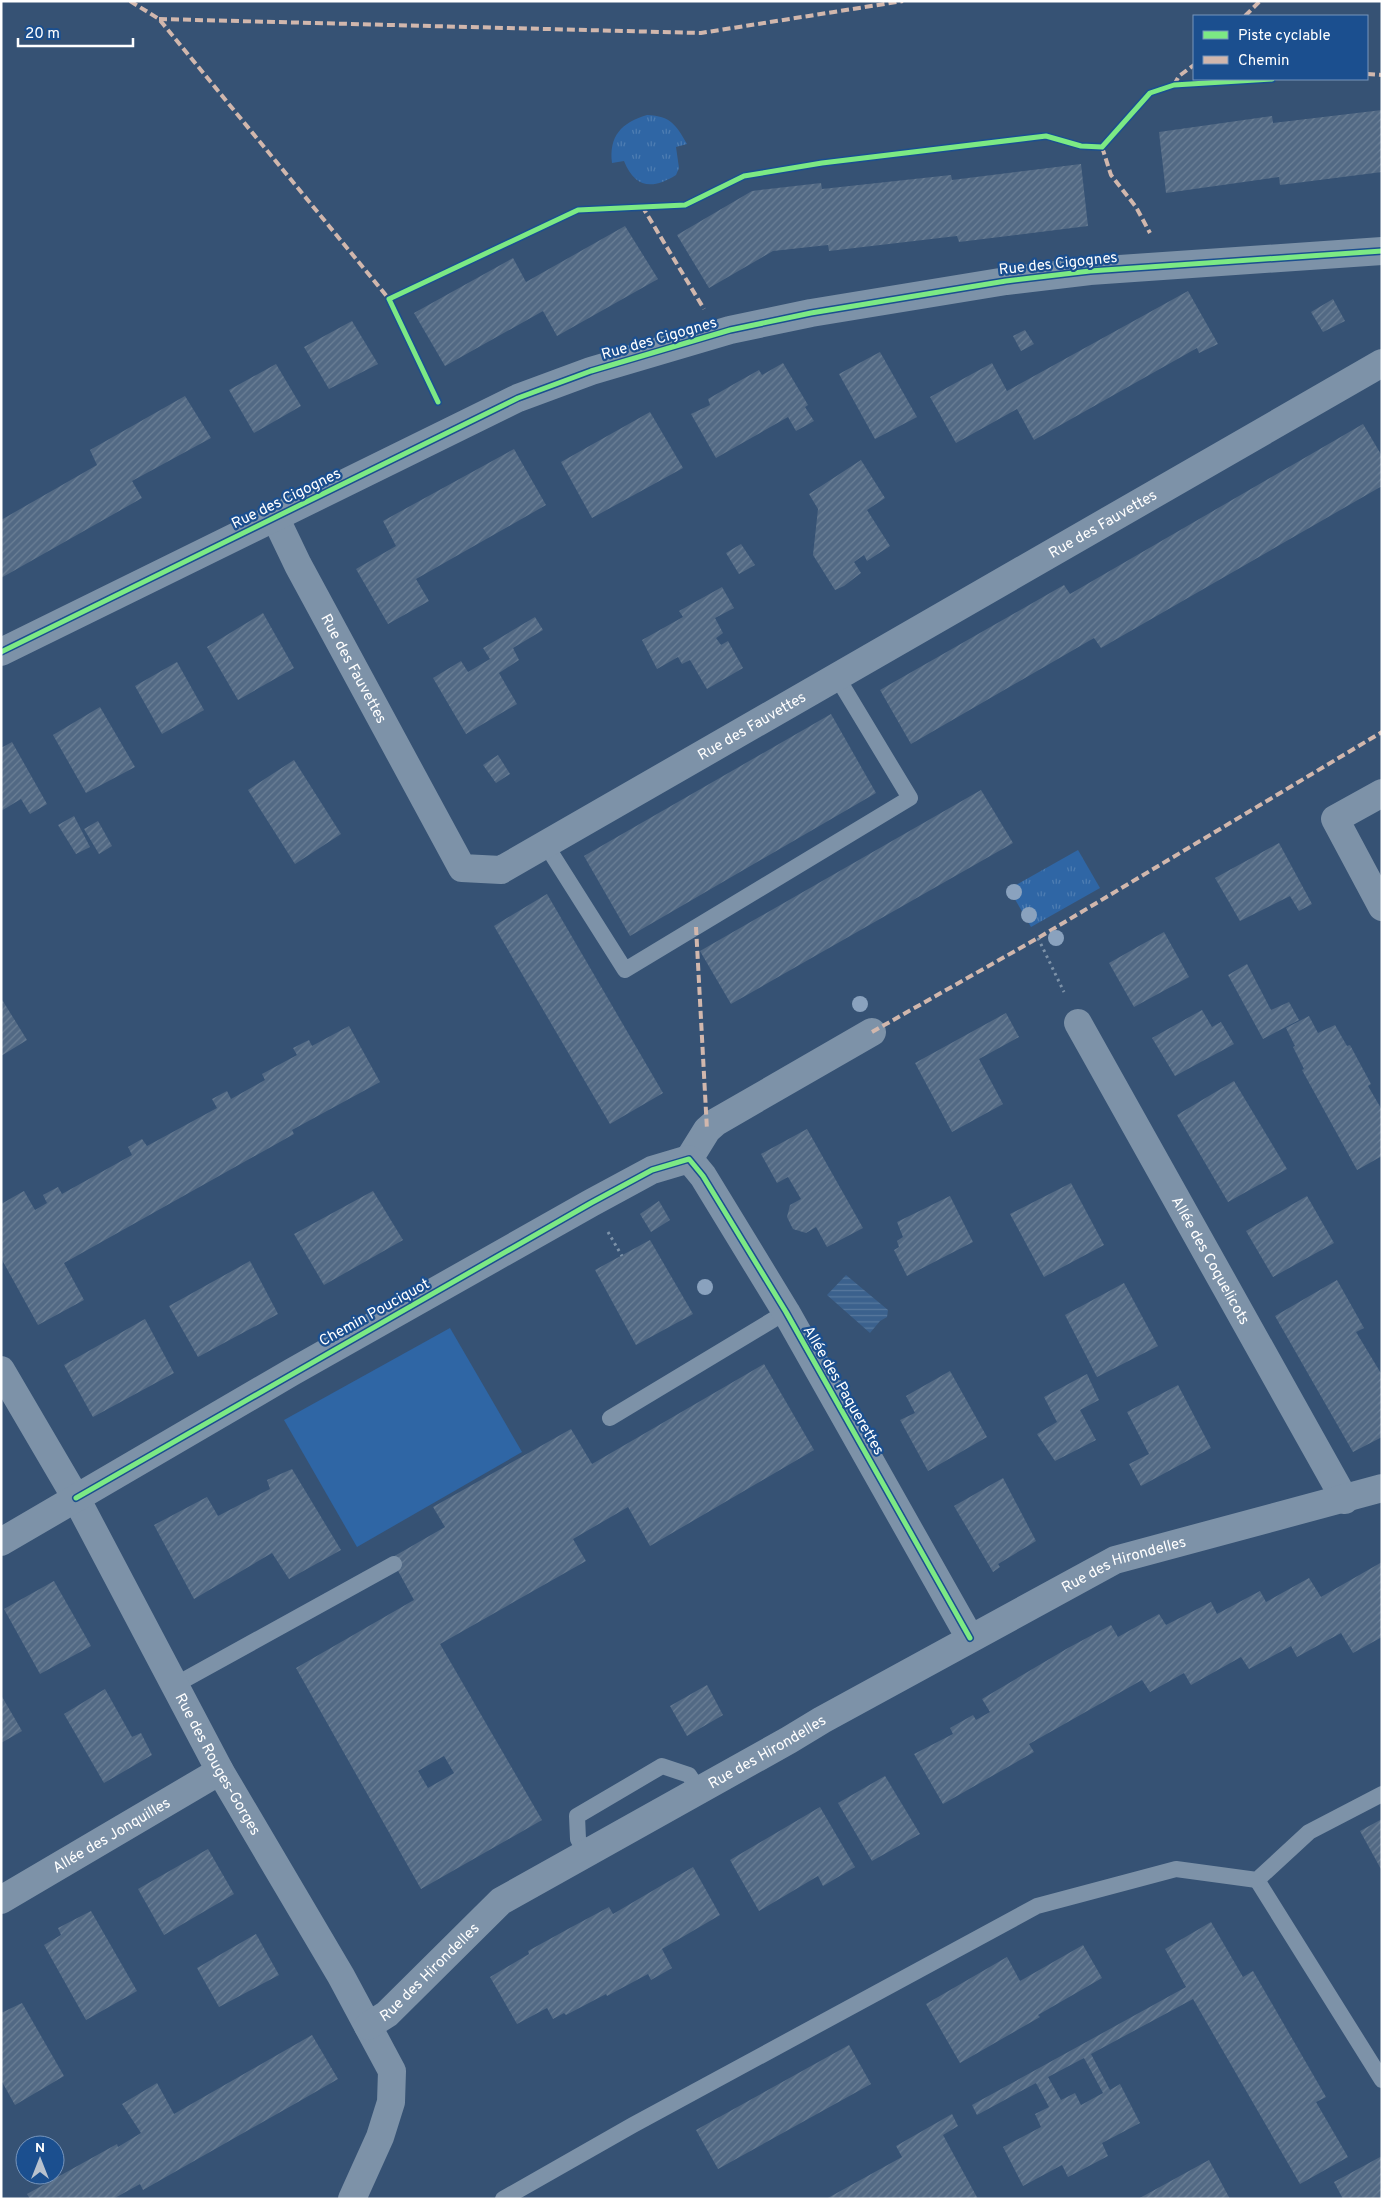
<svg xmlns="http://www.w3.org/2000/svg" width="1383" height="2200" font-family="Overpass,sans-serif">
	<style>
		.grass { fill: #2f66a5 }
		.park { fill: url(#park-tufts) }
		.water { fill: url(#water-rules) }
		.building { fill: url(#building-hatch); fill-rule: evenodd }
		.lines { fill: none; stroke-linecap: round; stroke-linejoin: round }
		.path { stroke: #7d92a8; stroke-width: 3; stroke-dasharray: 2.5 4; stroke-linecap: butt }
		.service { stroke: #7d92a8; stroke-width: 16 }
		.minor { stroke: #7d92a8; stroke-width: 28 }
		.quiet { stroke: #d1b7ad; stroke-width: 4; stroke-dasharray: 8 4; stroke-linecap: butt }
		.cycleway-casing { stroke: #1b4f8f; stroke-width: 8 }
		.cycleway { stroke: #7ce984; stroke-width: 5 }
		.tree { fill: #8aa2be }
		.labels { text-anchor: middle; stroke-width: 4.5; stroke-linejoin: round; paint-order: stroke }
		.street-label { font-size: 15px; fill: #fff; stroke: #1b4f8f }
	</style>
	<defs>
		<pattern id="park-tufts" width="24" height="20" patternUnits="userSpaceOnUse" patternTransform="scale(1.25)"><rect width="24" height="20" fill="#2f66a5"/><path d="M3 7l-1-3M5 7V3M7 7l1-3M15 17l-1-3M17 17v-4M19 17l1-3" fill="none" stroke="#4e7db2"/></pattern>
		<pattern id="water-rules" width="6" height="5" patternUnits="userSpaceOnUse" patternTransform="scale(1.25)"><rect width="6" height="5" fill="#3b618d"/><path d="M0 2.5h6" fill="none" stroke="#58799e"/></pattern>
		<pattern id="building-hatch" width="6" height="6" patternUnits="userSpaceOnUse" patternTransform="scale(1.25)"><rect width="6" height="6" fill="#526984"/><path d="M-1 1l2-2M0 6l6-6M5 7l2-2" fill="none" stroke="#6c8096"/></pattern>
	</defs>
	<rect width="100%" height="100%" fill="#365274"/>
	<polygon class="grass" points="450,1328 522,1452 357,1547 284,1420"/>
	<g class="park">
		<path d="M 647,115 C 671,116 676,125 687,144 L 676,147 L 679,168 L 676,175 C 652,190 635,188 624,161 L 612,163 C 609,136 621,123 647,115 Z"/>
		<polygon points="1078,850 1100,888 1031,927 1009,889"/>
	</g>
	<polygon class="water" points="846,1275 888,1310 887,1317 880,1321 870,1333 827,1295"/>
	<g class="building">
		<polygon points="1382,110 1382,172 1280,185 1279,177 1166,193 1159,132 1272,116 1273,123"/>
		<polygon points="1081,164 1088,226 959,242 957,236 829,251 828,245 773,251 709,288 677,235 752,191 821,183 822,189 951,175 952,180"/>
		<polygon points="625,226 658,279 557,336 543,311 445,366 414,313 513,258 526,282"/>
		<polygon points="1188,291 1218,344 1199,353 1197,348 1034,440 1017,409 956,443 930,397 992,363 1007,391"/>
		<polygon points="1333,299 1345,321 1323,332 1311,312"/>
		<polygon points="352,321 378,364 329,389 304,347"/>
		<polygon points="1025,330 1034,344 1021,351 1013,336"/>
		<polygon points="880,352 917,417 875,439 839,374"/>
		<polygon points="783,363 808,405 805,407 814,421 796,431 788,417 716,458 691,414 710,405 708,399 734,384 759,370 762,375"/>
		<polygon points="276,364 301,406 254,433 229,390"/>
		<polygon points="185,396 211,438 132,481 142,498 1,578 1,520 97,465 90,450"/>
		<polygon points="650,412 683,468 592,518 561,462"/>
		<polygon points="1363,424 1382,456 1382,486 1101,648 1094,638 911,744 880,690 1064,585 1070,594"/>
		<polygon points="514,449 546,505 416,579 429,601 388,624 356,569 396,546 383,521"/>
		<polygon points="861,460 885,498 867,510 890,546 867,561 864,555 854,562 861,573 844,586 835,590 813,555 818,509 809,494"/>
		<polygon points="741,544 755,565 739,574 726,553"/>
		<polygon points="722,587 734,608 715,618 723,633 716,638 721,645 728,641 743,668 707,689 690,660 682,664 678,657 657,669 642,640 683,617 679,611"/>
		<polygon points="263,613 294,668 238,700 207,647"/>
		<polygon points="535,617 543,630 513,648 519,660 499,673 517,704 466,734 433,678 461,661 468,672 490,659 483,648"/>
		<polygon points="177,662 204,710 162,734 135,686"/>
		<polygon points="100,707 135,767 86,793 53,735"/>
		<polygon points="831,714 876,793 630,936 584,856"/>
		<polygon points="12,742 47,804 30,814 21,799 1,811 1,748"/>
		<polygon points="498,755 510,774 496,783 483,765"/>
		<polygon points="294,760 341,834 295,864 248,790"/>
		<polygon points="981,790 1013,843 731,1004 700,951"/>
		<polygon points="74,816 90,847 76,854 58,825"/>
		<polygon points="98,821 112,846 99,854 84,829"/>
		<polygon points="1279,843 1312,904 1299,911 1290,896 1240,921 1215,878"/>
		<polygon points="547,894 663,1093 610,1124 494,926"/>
		<polygon points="1164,932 1189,977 1134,1007 1109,963"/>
		<polygon points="1247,964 1271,1010 1289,1002 1299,1020 1263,1039 1228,975"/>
		<polygon points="1,998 27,1040 1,1056"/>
		<polygon points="1202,1010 1212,1027 1221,1022 1234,1044 1175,1076 1152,1038"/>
		<polygon points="1006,1013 1019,1037 979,1059 1003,1104 952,1132 915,1063"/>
		<polygon points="1309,1016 1318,1033 1335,1025 1347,1046 1350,1045 1371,1084 1368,1086 1382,1110 1382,1156 1357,1170 1302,1070 1304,1069 1293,1047 1295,1046 1286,1028"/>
		<polygon points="349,1026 380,1082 292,1130 294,1134 64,1263 84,1300 38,1325 1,1258 1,1204 24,1191 35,1210 47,1203 43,1195 58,1187 62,1194 132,1155 128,1147 142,1139 147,1146 217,1108 212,1099 227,1091 231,1099 265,1080 262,1074 297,1055 293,1048 309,1040 312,1046"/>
		<polygon points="1234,1081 1287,1169 1228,1202 1177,1115"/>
		<polygon points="807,1129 863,1228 827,1247 816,1227 806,1233 793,1229 787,1217 790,1205 801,1199 788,1177 777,1183 761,1154"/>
		<polygon points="1071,1183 1104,1245 1044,1277 1010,1214"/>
		<polygon points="373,1191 403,1240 324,1285 294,1234"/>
		<polygon points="950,1196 973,1242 907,1276 894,1250 899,1247 897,1241 903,1237 897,1222"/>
		<polygon points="1307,1196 1334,1243 1273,1277 1246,1231"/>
		<polygon points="659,1201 670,1220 651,1232 640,1214"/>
		<polygon points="650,1240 693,1314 636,1345 595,1270"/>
		<polygon points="250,1261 278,1314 198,1357 169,1306"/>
		<polygon points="1337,1280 1364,1328 1356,1332 1382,1375 1382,1437 1353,1452 1275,1316"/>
		<polygon points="1124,1283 1158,1346 1097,1377 1065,1315"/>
		<polygon points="145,1319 174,1373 93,1417 64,1365"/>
		<path d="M 764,1364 L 814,1450 L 650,1546 L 628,1507 L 573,1539 L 586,1561 L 440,1644 L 542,1820 L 421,1889 L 296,1668 L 414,1600 L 391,1558 L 445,1527 L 433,1507 L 571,1429 L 592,1464 ZM 444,1756 L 454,1773 L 428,1788 L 418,1771 Z"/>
		<polygon points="950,1371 987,1437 928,1471 900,1420 915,1413 906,1396"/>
		<polygon points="1087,1374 1099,1400 1080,1410 1096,1440 1055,1461 1037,1434 1057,1422 1044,1397"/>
		<polygon points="1178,1385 1211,1448 1141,1486 1129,1464 1149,1454 1127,1412"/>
		<polygon points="292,1469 341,1550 289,1579 272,1553 194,1599 154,1525 207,1497 218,1516 270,1489 267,1480"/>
		<polygon points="1003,1478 1036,1541 998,1564 1000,1567 993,1572 954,1506"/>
		<polygon points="1382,1562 1382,1637 1353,1653 1341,1633 1297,1657 1291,1646 1249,1669 1241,1657 1191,1685 1184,1673 1150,1692 1142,1680 1029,1744 1034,1752 943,1804 914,1754 953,1734 950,1728 973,1715 976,1720 990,1712 982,1699 1068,1648 1111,1625 1118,1637 1159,1614 1166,1625 1211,1602 1217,1614 1260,1591 1266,1602 1309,1578 1321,1597"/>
		<polygon points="54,1581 91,1646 40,1674 4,1609"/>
		<polygon points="707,1685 723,1715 687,1736 670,1706"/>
		<polygon points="105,1689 132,1737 141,1733 152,1755 104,1783 64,1714"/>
		<polygon points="1,1695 22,1731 1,1743"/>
		<polygon points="885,1776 920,1834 872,1861 838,1803"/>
		<polygon points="820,1807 855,1867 823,1886 818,1876 759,1911 730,1860"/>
		<polygon points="1382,1819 1382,1871 1360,1831"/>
		<polygon points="208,1849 234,1894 164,1935 138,1889"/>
		<polygon points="693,1867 720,1915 662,1949 672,1968 651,1980 648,1974 607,1996 606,1994 566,2015 564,2013 553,2019 547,2008 517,2024 490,1977 529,1954 528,1951 568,1929 609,1907 613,1914"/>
		<polygon points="91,1911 137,1991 86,2020 44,1945 61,1935 58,1928"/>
		<path d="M 1211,1922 L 1243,1977 L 1253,1971 L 1326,2097 L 1316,2102 L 1348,2157 L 1300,2184 L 1193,1999 L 1091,2054 L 1110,2090 L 1120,2084 L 1140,2123 L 1102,2143 L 1108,2156 L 1068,2177 L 1062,2165 L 1023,2186 L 1003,2147 L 1041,2127 L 1035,2114 L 1049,2107 L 1036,2083 L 977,2115 L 972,2105 L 1186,1987 L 1165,1949 ZM 1084,2058 L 1103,2093 L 1081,2105 L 1075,2093 L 1061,2100 L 1048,2077 Z"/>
		<polygon points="256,1934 279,1975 219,2007 197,1968"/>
		<polygon points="1083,1945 1102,1978 1038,2015 1040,2017 960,2063 926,2004 1007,1957 1020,1981"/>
		<polygon points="22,2003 64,2076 15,2105 1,2080 1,2013"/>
		<polygon points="312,2035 338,2079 298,2102 143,2190 140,2184 113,2199 30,2199 27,2194 117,2144 118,2147 141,2133 122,2104 157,2083 174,2114"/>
		<polygon points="849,2045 871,2084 718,2169 696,2130"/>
		<polygon points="952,2114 958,2126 943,2135 978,2199 826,2199 902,2157 896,2146"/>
		<polygon points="1382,2156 1382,2199 1343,2199 1334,2182"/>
		<polygon points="1209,2160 1230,2199 1138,2199"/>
	</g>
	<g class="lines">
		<g class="path">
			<polyline points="1038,938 1064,992"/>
			<polyline points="608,1232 622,1256"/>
		</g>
		<g class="service">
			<polyline points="546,845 625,970 910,798 837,677"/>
			<polyline points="610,1418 786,1312"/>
			<polyline points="175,1685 394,1564"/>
			<polyline points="586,1853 578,1839 577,1816 662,1766 689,1775 698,1789"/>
			<polyline points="1257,1880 1382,2080"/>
			<polyline points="503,2199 633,2125 1037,1906 1176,1869 1257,1880 1309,1832 1382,1794"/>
		</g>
		<g class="minor">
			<path id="s1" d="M 275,517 L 298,565 L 462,868 L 501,870 L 1382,363"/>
			<polyline points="1,652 518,398 591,371 730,330 811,313 1006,281 1090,271 1382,251"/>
			<polyline points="1382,793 1335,819 1382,907"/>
			<path id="s2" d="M 1078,1023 L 1345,1500"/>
			<polyline points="689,1159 703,1176 786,1312 970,1638"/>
			<polyline points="689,1159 707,1130 716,1122 872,1032"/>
			<path id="s3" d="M 1,1370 L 76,1498 L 220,1771 L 341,1976 L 392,2071 L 391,2102 L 380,2137 L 352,2199"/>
			<polyline points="1,1542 292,1372 591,1203 652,1170 689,1159"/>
			<path id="s4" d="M 1,1900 L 220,1771"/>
			<path id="s5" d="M 368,2026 L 387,2014 L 501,1901 L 789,1740 L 822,1720 L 1115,1560 L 1382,1488"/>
		</g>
		<g class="quiet">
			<polyline points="130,1 159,19 389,299"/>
			<polyline points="1245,16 1260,1"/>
			<polyline points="159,19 701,33 903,1"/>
			<polyline points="1367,74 1382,75"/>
			<polyline points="1174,85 1179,76 1194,65"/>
			<polyline points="1102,147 1111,175 1136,207 1150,233"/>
			<polyline points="642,206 704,309"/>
			<polyline points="696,927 707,1130"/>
			<polyline points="872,1032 1038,938 1382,732"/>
		</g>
		<g class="cycleway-casing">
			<g id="cycleway">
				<polyline points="438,402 389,299 578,210 685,205 744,176 822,163 1046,136 1081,146 1102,147 1150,93 1174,85 1272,79"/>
				<polyline points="1,652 518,398 591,371 730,330 811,313 1006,281 1090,271 1382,251"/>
				<polyline points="76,1498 591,1203 652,1170 689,1159 703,1176 786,1312 970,1638"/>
			</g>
		</g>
		<use href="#cycleway" class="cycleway"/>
	</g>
	<g class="tree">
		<circle cx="1014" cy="892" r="8"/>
		<circle cx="1029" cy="915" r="8"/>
		<circle cx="1056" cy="938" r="8"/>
		<circle cx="860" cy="1004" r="8"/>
		<circle cx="705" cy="1287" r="8"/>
	</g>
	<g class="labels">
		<g class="street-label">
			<text transform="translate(1058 263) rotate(-6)" y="5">Rue des Cigognes</text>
			<text transform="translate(659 338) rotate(-16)" y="5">Rue des Cigognes</text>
			<text transform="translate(286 498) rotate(-26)" y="5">Rue des Cigognes</text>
			<text dy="5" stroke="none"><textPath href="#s1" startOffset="1131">Rue des Fauvettes</textPath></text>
			<text dy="5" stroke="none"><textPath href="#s1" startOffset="171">Rue des Fauvettes</textPath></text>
			<text dy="5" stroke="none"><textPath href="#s1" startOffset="726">Rue des Fauvettes</textPath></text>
			<text dy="5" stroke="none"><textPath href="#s2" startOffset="272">Allée des Coquelicots</textPath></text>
			<text transform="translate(374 1312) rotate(-29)" y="5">Chemin Pouciquot</text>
			<text transform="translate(844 1390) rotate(60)" y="5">Allée des Paquerettes</text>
			<text dy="5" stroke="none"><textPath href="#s5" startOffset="892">Rue des Hirondelles</textPath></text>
			<text dy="5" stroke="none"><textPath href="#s5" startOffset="488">Rue des Hirondelles</textPath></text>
			<text dy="5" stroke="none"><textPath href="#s3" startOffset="450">Rue des Rouges-Gorges</textPath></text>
			<text dy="5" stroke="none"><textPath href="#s4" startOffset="128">Allée des Jonquilles</textPath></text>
			<text dy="5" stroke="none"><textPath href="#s5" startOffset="82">Rue des Hirondelles</textPath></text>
		</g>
	</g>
	<rect width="1383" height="2200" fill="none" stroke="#ffffff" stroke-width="5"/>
	<rect x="1193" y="15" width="175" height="65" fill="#1b4f8f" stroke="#7695bc"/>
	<rect x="1203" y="31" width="25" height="8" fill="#7ce984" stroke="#7695bc"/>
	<text x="1238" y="40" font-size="15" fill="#ffffff">Piste cyclable</text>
	<rect x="1203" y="56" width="25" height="8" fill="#d1b7ad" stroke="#7695bc"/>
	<text x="1238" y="65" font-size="15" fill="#ffffff">Chemin</text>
	<g transform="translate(40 2160)"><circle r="24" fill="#1b4f8f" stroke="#7695bc"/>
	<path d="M0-4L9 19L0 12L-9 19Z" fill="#b9c2ce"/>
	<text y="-8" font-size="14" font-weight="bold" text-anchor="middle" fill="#ffffff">N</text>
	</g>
	<path d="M18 38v8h115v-8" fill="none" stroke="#ffffff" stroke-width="2.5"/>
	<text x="25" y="38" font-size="15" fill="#ffffff" stroke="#1b4f8f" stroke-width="4" paint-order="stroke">20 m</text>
</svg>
